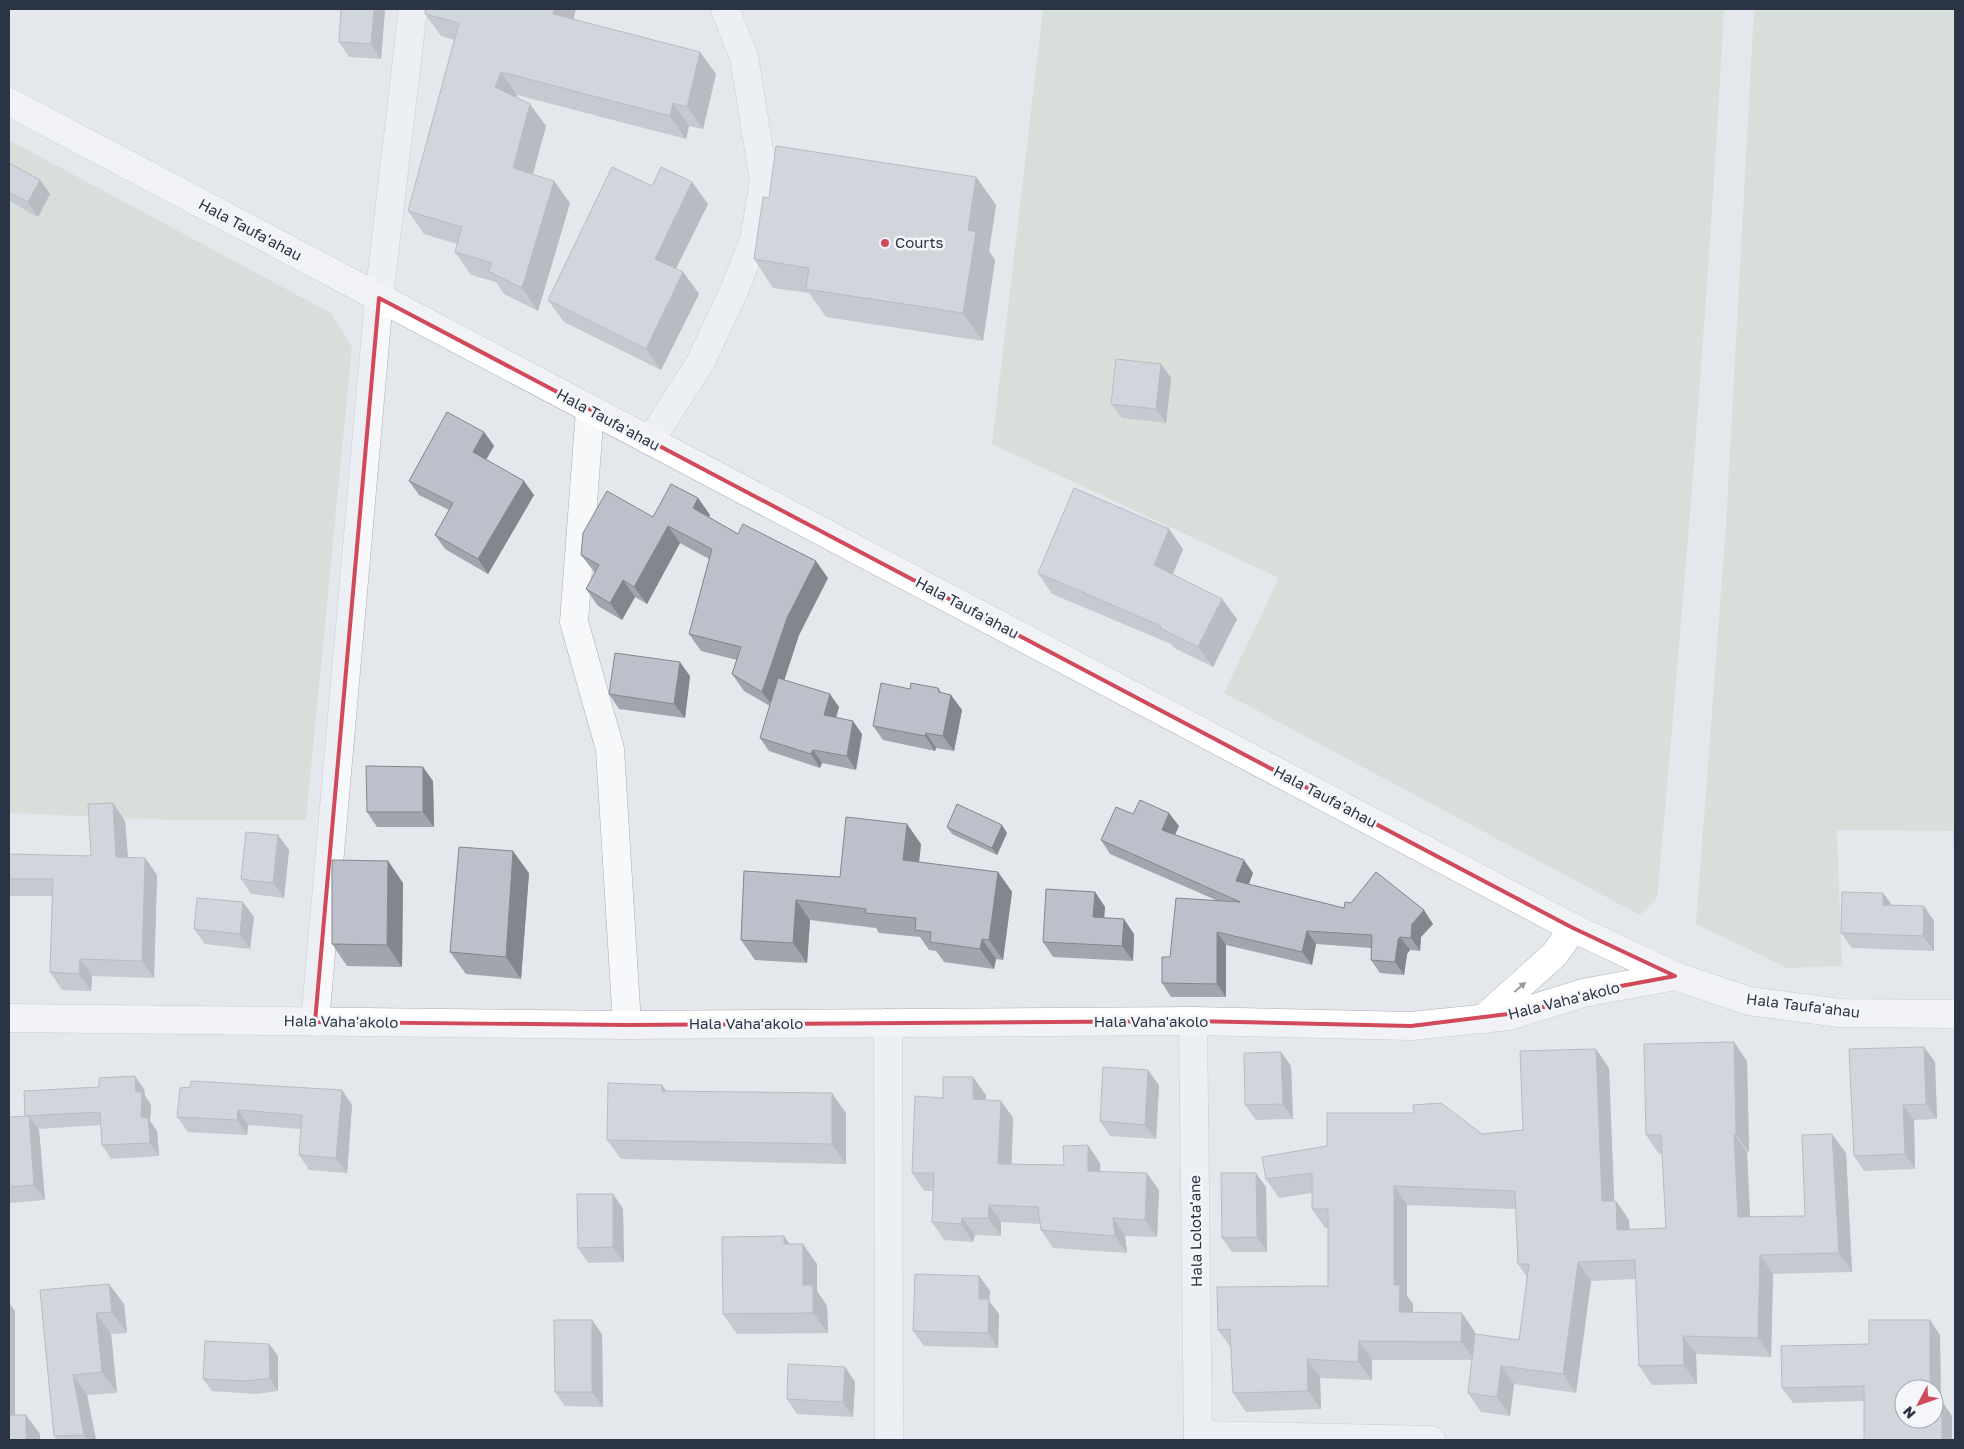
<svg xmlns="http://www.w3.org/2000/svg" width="1964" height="1449" font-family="'Golos Text',sans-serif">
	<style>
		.green { fill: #c9d6c5 }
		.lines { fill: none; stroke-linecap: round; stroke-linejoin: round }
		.minor-casing { stroke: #a9aeb7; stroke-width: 29 }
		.secondary-casing { stroke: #a9aeb7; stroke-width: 29 }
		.primary-casing { stroke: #a3abb8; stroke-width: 29 }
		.minor { stroke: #f7f8fa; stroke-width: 28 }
		.secondary { stroke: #fff; stroke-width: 28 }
		.primary { stroke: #fff; stroke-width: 28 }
		.wall { fill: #a1a5ae; fill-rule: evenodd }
		.shaded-wall { fill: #83868d }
		.building { fill: #bbc0ca; stroke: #83868d }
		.oneway { fill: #959aa2 }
		.marked { fill: none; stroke: #d1495b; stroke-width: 4; stroke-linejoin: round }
		.poi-dot { fill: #d1495b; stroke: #f4f6f9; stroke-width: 2 }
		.labels { text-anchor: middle; stroke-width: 5; stroke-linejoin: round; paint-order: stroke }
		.street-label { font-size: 15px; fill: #2b3445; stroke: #f4f6f9 }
		.poi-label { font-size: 15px; fill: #2b3445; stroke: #f4f6f9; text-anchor: start }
	</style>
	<rect width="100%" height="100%" fill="#e4e7ec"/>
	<g class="green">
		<path d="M 1043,9 L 1724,9 C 1708,306 1684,602 1657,898 L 1640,915 L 1224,693 L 1279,578 L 992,444 Z"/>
		<polygon points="1754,9 1955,9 1955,831 1837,830 1842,966 1787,968 1696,924 1726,525"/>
		<polygon points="9,140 331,313 352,347 306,820 173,820 9,813"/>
	</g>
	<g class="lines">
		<g class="minor-casing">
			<g id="minor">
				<polyline points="590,410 574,622 610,749 627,1025"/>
				<polyline points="650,441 700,363 733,293 754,240 764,181 744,57 725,9"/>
				<polyline points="1193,1021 1198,1440"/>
				<polyline points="315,1022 379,298 413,9"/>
				<polyline points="888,1023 889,1440"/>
				<polyline points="1198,1435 1431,1440"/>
			</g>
		</g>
		<g class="secondary-casing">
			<g id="secondary">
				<polyline points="9,1018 627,1025 1193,1021 1411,1026 1509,1016 1583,993 1675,976"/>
				<polyline points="1483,1019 1555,954 1573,928"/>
			</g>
		</g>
		<g class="primary-casing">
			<polyline id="primary" points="9,102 1573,928 1675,976 1749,1001 1840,1013 1955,1014"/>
		</g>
		<use href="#minor" class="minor"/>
		<use href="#secondary" class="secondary"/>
		<use href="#primary" class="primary"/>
	</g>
	<g class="wall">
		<polygon points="385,9 381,59 349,57 339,42"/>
		<polygon points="425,14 574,19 716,74 703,129 689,126 686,139 517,95 516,97 546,126 533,174 570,203 538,311 504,294 496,282 471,275 455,252 457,244 424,234 408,211 454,40 441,36"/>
		<polygon points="9,163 40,180 50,194 38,217 9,201"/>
		<polygon points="976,177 996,205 989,251 995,260 983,341 826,317 809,293 773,288 754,259 769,198"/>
		<polygon points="692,182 708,204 676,269 683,272 699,294 661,370 564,322 548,300 652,186"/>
		<polygon points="1161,364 1171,378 1166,423 1122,418 1111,404"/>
		<polygon points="484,432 494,446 486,460 534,495 488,574 445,549 435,535 449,510 419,495 409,481"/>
		<polygon points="698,498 710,515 709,517 738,534 828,578 799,635 784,680 839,707 836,717 862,734 856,770 822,763 820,768 769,751 760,738 770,706 744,691 732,674 737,660 701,651 689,634 709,559 680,543 647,604 635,597 622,620 598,606 586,589 595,573 581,555 653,517"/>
		<polygon points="1169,529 1183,549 1173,574 1237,619 1213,667 1174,648 1171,644 1052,594 1038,573"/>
		<polygon points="690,676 685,718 619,709 609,694"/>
		<polygon points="938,688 941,693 951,695 962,710 954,751 936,748 935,751 883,740 873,726 910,689"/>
		<polygon points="433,781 434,827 377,827 367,812"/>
		<polygon points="113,803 125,821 128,857 145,858 157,875 154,978 92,976 91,991 62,990 50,972 52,896 9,896 9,854 91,856"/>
		<polygon points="1133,814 1179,826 1175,834 1253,873 1249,884 1344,908 1433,924 1421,937 1420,951 1410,950 1407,954 1404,975 1380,973 1371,960 1371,948 1316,944 1312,965 1226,945 1226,997 1171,997 1162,983 1170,957 1216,900 1110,854 1101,840"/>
		<polygon points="947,827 1007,833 997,855 952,834"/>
		<polygon points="278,835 289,850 284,898 251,894 241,879"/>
		<polygon points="921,844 919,862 998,872 1012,892 1003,960 996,959 994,969 944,962 936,951 929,950 920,937 879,933 876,928 810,920 807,963 755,960 741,940 744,871 840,877"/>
		<polygon points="388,861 403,883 402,967 347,966 332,944"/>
		<polygon points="529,873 521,979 466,974 450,952"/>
		<polygon points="1095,892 1105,907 1104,918 1134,934 1133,961 1053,957 1043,942"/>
		<polygon points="1883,893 1892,905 1934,921 1934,951 1852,948 1841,933"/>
		<polygon points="254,917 250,949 205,944 194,929"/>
		<polygon points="1924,1047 1935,1062 1937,1119 1914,1120 1915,1169 1864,1171 1854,1156"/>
		<polygon points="1281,1052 1291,1066 1293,1119 1256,1120 1245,1105"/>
		<path d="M 1747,1061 L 1749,1152 L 1747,1153 L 1750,1217 L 1805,1216 L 1846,1153 L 1852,1272 L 1773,1274 L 1771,1357 L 1696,1354 L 1697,1384 L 1652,1385 L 1639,1366 L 1636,1279 L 1591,1281 L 1576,1393 L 1514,1384 L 1510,1416 L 1481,1412 L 1468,1393 L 1472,1360 L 1372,1360 L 1372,1380 L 1320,1378 L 1321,1409 L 1246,1412 L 1233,1393 L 1231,1348 L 1218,1330 L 1328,1286 L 1328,1228 L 1325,1228 L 1312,1209 L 1312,1193 L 1279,1198 L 1266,1179 L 1327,1146 L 1414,1113 L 1482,1134 L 1523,1130 L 1609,1068 L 1614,1201 L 1616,1201 L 1629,1220 L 1630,1230 L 1666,1228 L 1662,1154 L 1659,1154 L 1646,1135 ZM 1407,1205 L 1516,1209 L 1518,1264 L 1527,1277 L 1519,1340 L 1475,1334 L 1475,1332 L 1413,1313 L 1413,1304 L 1407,1296 Z"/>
		<polygon points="1159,1085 1156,1139 1110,1136 1100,1121"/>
		<polygon points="180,1088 352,1105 347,1173 309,1170 299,1155 301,1129 248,1125 247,1135 188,1132 177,1117"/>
		<polygon points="144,1089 145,1096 151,1105 150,1121 157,1131 159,1156 111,1159 102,1145 101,1125 38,1129 39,1130 45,1200 9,1203 9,1117 25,1116"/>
		<polygon points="666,1091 846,1113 846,1164 621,1159 607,1140"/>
		<polygon points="986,1095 986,1100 1001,1101 1013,1118 1011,1164 1064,1165 1100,1163 1100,1171 1159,1190 1157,1237 1125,1236 1127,1253 1053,1248 1041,1230 1040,1224 1001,1222 1001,1236 975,1235 973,1242 944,1240 932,1222 933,1191 924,1191 912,1173 943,1098"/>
		<polygon points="1266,1187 1267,1252 1232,1252 1222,1238"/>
		<polygon points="613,1194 623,1209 624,1262 588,1263 578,1248"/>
		<polygon points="789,1244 817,1264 817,1291 827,1306 828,1333 737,1334 723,1314"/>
		<polygon points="979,1276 990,1291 989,1301 999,1314 998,1348 924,1346 913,1331"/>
		<polygon points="40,1290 124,1304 127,1333 111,1334 117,1393 87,1395 96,1440 57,1440 54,1436"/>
		<polygon points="602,1334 603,1407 565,1406 555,1392"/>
		<polygon points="1940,1335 1941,1401 1952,1416 1864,1401 1793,1403 1782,1388 1869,1344"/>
		<polygon points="269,1344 278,1356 278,1391 256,1394 212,1391 203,1379"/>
		<polygon points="845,1367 855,1382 853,1417 797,1414 787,1399"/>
	</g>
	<g class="shaded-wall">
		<polygon points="374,9 385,9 381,59 371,44"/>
		<polygon points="554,9 576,9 569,37 553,14"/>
		<polygon points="700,52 716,74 703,129 687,107"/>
		<polygon points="501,72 517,95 511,110 495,87"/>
		<polygon points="673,103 689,126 686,139 670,116"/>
		<polygon points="530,104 546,126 528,191 513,168"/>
		<polygon points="976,177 996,205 989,251 995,260 983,341 963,313 968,230"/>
		<polygon points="40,180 50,194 38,217 28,202"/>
		<polygon points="554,181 570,203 538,311 522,288"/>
		<polygon points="692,182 708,204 670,280 655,259"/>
		<polygon points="683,272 699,294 661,370 646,349"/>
		<polygon points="1161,364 1171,378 1166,423 1156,409"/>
		<polygon points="484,432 494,446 482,466 473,452"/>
		<polygon points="524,481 534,495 488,574 478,559"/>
		<polygon points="698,498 710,515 705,525 693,508"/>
		<polygon points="668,526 680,543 647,604 634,587"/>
		<polygon points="1169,529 1183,549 1168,585 1154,565"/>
		<polygon points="816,561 828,578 799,635 775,709 762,692 787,618"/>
		<polygon points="623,580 635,597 622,620 610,603"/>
		<polygon points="1222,599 1237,619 1213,667 1198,647"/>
		<polygon points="680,662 690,676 685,718 674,704"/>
		<polygon points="938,688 948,703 951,695 962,710 954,751 943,736"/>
		<polygon points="830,694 839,707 833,728 824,715"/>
		<polygon points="853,721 862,734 856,770 847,756"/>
		<polygon points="926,733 936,748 935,751 925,736"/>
		<polygon points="813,750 822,763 820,768 811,754"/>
		<polygon points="423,767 433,781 434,827 423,812"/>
		<polygon points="113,803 125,821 129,875 116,857"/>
		<polygon points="1169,813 1179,826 1171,843 1162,830"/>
		<polygon points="907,824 921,844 917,880 903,860"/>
		<polygon points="1002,825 1007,833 997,855 992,848"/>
		<polygon points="278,835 289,850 284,898 273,883"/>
		<polygon points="513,851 529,873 521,979 506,957"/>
		<polygon points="145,858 157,875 154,978 142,961"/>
		<polygon points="1244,860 1253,873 1245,894 1236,881"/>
		<polygon points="388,861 403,883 402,967 387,945"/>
		<polygon points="998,872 1012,892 1003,960 989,940"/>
		<polygon points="1095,892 1105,907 1103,932 1093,917"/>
		<polygon points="1883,893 1894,908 1883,905"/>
		<polygon points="796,900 810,920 807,963 793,943"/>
		<polygon points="243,902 254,917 250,949 240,934"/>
		<polygon points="1924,906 1934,921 1934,951 1923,936"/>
		<polygon points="1424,910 1433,924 1421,937 1420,951 1411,938 1412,924"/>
		<polygon points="1124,919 1134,934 1133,961 1122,946"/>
		<polygon points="1307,931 1316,944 1312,965 1302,952"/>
		<polygon points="1217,932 1226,945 1226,997 1217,984"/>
		<polygon points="1400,937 1410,950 1407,954 1404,975 1395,962 1398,940"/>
		<polygon points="982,939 996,959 994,969 980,949"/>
		<polygon points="80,959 92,976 91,991 79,974"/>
		<polygon points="1734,1042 1747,1061 1749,1152 1736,1134"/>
		<polygon points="1924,1047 1935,1062 1937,1119 1926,1104"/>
		<polygon points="1596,1049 1609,1068 1615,1220 1602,1201"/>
		<polygon points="1281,1052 1291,1066 1293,1119 1283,1104"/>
		<polygon points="1148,1070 1159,1085 1156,1139 1145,1125"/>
		<polygon points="135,1076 144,1089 145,1096 151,1105 150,1121 157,1131 159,1156 150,1143 141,1117 136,1092"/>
		<polygon points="973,1077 986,1095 986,1117 973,1099"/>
		<polygon points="662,1085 676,1105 662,1091"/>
		<polygon points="342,1090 352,1105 347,1173 336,1158"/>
		<polygon points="832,1093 846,1113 846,1164 832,1144"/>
		<polygon points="1001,1101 1013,1118 1011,1182 998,1164"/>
		<polygon points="1903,1105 1914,1120 1915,1169 1905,1154"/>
		<polygon points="238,1110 248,1125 247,1135 237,1120"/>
		<polygon points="29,1116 39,1130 45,1200 34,1185"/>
		<polygon points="1734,1134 1747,1153 1751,1236 1738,1217"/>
		<polygon points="1832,1134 1846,1153 1852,1272 1839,1253"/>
		<polygon points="1088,1145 1100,1163 1101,1188 1088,1171"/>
		<polygon points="1147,1173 1159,1190 1157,1237 1145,1220"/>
		<polygon points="1256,1173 1266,1187 1267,1252 1257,1237"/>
		<polygon points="1394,1186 1407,1205 1407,1296 1413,1304 1413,1331 1399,1312 1394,1285"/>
		<polygon points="613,1194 623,1209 624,1262 613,1247"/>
		<polygon points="1616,1201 1629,1220 1630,1249 1617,1230"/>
		<polygon points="989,1205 1001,1222 1001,1236 988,1218"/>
		<polygon points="962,1218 975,1235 973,1242 961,1224"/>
		<polygon points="1113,1218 1125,1236 1127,1253 1115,1236"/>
		<polygon points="784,1236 798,1256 784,1244"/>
		<polygon points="803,1244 817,1264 817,1291 827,1306 828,1333 813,1313 803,1285"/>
		<polygon points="1760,1255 1773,1274 1771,1357 1758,1338"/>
		<polygon points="1578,1262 1591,1281 1576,1393 1563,1374"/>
		<polygon points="979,1276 990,1291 989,1301 999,1314 998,1348 988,1333 979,1299"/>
		<polygon points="109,1284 124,1304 127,1333 112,1312"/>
		<polygon points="9,1302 15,1311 15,1434 9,1425"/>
		<polygon points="96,1313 111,1334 117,1393 102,1372"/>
		<polygon points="1462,1313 1475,1332 1475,1360 1461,1342"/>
		<polygon points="592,1320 602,1334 603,1407 592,1392"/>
		<polygon points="1930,1320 1940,1335 1941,1415 1934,1406 1934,1389 1930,1389"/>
		<polygon points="1683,1336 1696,1354 1697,1384 1684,1365"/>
		<polygon points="1359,1341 1372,1360 1372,1380 1358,1362"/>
		<polygon points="269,1344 278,1356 278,1391 270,1378"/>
		<polygon points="1307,1359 1320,1378 1321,1409 1308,1391"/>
		<polygon points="1501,1366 1514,1384 1510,1416 1497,1397"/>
		<polygon points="845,1367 855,1382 853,1417 843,1402"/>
		<polygon points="73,1375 87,1395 96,1440 88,1440 84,1435"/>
		<polygon points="1942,1401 1952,1416 1952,1440 1942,1440"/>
		<polygon points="26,1415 40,1434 40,1440 26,1440"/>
	</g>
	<g class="building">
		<polygon points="341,9 374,9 371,44 339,42"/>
		<polygon points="426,9 554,9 553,14 700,52 687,107 673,103 670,116 501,72 495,87 530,104 513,168 554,181 522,288 488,271 492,263 455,252 462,227 408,211 459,23 425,14"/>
		<polygon points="776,146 976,177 968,230 976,232 963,313 806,289 809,268 754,259 763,197 769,198"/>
		<polygon points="9,163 40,180 28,202 9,192"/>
		<polygon points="612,167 652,186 661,167 692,182 655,259 683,272 646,349 548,300"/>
		<polygon points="1116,359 1161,364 1156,409 1111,404"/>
		<polygon points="447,412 484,432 473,452 524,481 478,559 435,535 453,503 409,481"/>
		<polygon points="671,484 698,498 693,508 738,534 743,524 816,561 787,618 762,692 732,674 741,647 689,634 712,549 668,526 634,587 623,580 610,603 586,589 599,565 581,555 583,533 607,491 653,517"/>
		<polygon points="1074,488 1169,529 1154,565 1222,599 1198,647 1160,628 1161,626 1038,573"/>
		<polygon points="615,653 680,662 674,704 609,694"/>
		<polygon points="778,678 830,694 824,715 853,721 847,756 813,750 811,754 760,738"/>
		<polygon points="881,683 910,689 911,683 938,688 939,692 951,695 943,736 926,733 925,736 873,726"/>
		<polygon points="366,766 423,767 423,812 367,812"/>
		<polygon points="1140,800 1169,813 1162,830 1244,860 1236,881 1344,908 1345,902 1351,903 1376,872 1424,910 1412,924 1411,938 1400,937 1398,940 1395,962 1371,960 1372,935 1307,931 1302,952 1217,932 1217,984 1162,983 1162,957 1170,957 1176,898 1240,902 1101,840 1116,807 1133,814"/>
		<polygon points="113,803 116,857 145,858 142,961 80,959 79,974 50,972 53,879 9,879 9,854 91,856 88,804"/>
		<polygon points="957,804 1002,825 992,848 947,827"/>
		<polygon points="846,817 907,824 903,860 998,872 989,940 982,939 980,949 930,942 931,932 915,930 916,918 865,913 866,909 796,900 793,943 741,940 744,871 840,877"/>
		<polygon points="246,832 278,835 273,883 241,879"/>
		<polygon points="1954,834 1955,834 1955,876"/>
		<polygon points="459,847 513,851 506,957 450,952"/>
		<polygon points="332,860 388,861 387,945 332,944"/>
		<polygon points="1046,889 1095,892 1093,917 1124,919 1122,946 1043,942"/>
		<polygon points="1842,892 1883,893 1883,905 1924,906 1923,936 1841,933"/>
		<polygon points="197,898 243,902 240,934 194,929"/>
		<polygon points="1734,1042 1736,1134 1734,1134 1738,1217 1805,1216 1802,1135 1832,1134 1839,1253 1760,1255 1758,1338 1683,1336 1684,1365 1639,1366 1635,1260 1578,1262 1563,1374 1501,1366 1497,1397 1468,1393 1475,1334 1519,1340 1529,1264 1518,1264 1515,1191 1394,1186 1394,1285 1400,1285 1399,1312 1462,1313 1461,1342 1359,1341 1358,1362 1307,1359 1308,1391 1233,1393 1230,1329 1218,1330 1217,1287 1328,1286 1328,1209 1312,1209 1312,1173 1266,1179 1262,1157 1327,1146 1327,1113 1414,1113 1413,1105 1441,1103 1482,1134 1523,1130 1520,1051 1596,1049 1602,1201 1616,1201 1617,1230 1666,1228 1661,1135 1646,1135 1644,1044"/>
		<polygon points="1924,1047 1926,1104 1903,1105 1905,1154 1854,1156 1849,1049"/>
		<polygon points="1281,1052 1283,1104 1245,1105 1244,1053"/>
		<polygon points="1103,1067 1148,1070 1145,1125 1100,1121"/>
		<polygon points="135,1076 136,1092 142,1092 141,1117 148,1118 150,1143 102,1145 100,1112 25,1116 24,1091 99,1087 99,1078"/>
		<polygon points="943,1077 973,1077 973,1099 1001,1101 998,1164 1064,1165 1063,1146 1088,1145 1088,1171 1147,1173 1145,1220 1113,1218 1115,1236 1041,1230 1038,1207 989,1205 988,1218 962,1218 961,1224 932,1222 934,1173 912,1173 915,1096 943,1098"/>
		<polygon points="191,1081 342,1090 336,1158 299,1155 302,1115 238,1110 237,1120 177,1117 180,1088 190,1087"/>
		<polygon points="608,1083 662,1085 662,1091 832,1093 832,1144 607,1140"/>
		<polygon points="29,1116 34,1185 9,1187 9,1117"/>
		<polygon points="1221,1173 1256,1173 1257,1237 1222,1238"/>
		<polygon points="577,1194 613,1194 613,1247 578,1248"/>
		<polygon points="784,1236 784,1244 803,1244 803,1285 813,1285 813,1313 723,1314 722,1237"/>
		<polygon points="915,1274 979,1276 979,1299 989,1299 988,1333 913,1331"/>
		<polygon points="109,1284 112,1312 96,1313 102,1372 73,1375 84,1435 54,1436 40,1290"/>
		<polygon points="554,1320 592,1320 592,1392 555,1392"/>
		<polygon points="1869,1320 1930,1320 1930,1389 1904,1389 1904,1419 1934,1419 1934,1401 1942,1401 1942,1440 1864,1440 1864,1386 1782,1388 1781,1346 1869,1344"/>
		<polygon points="205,1341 269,1344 270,1378 247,1381 203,1379"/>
		<polygon points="788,1364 845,1367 843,1402 787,1399"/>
		<rect x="9" y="1415" width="17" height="25"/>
	</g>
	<defs><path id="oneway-solid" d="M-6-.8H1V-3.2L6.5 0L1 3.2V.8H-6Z" transform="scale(1.25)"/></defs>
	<use class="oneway" href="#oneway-solid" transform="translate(1520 987) rotate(-41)"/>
	<path d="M0 0H1964V1449H0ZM 379,298 L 1573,928 L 1675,976 L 1583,993 L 1532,1011 L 1411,1026 L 1193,1021 L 627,1025 L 315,1022 Z" fill="#e4e7ec" fill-opacity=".55" fill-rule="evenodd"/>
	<path class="marked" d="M 379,298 L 1573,928 L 1675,976 L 1583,993 L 1532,1011 L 1411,1026 L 1193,1021 L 627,1025 L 315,1022 Z"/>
	<circle class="poi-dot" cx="885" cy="243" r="5"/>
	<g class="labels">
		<g class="street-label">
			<text transform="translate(250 230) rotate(28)" y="5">Hala Taufa'ahau</text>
			<text transform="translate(608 420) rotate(28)" y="5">Hala Taufa'ahau</text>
			<text transform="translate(967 608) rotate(28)" y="5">Hala Taufa'ahau</text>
			<text transform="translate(1325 797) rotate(28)" y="5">Hala Taufa'ahau</text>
			<text transform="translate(1564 1001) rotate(-14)" y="5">Hala Vaha'akolo</text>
			<text transform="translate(1803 1006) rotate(7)" y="5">Hala Taufa'ahau</text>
			<text transform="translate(341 1022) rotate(1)" y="5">Hala Vaha'akolo</text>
			<text x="1151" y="1027">Hala Vaha'akolo</text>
			<text x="746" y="1029">Hala Vaha'akolo</text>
			<text transform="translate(1196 1231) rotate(-91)" y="5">Hala Lolota'ane</text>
		</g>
		<g class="poi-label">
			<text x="895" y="248">Courts</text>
		</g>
	</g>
	<rect width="1964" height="1449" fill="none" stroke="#2b3445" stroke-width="20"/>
	<g transform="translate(1919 1404) rotate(229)"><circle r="24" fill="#f4f6f9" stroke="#a4a8b1"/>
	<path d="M0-4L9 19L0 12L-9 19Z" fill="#d1495b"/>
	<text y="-8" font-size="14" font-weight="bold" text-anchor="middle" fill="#2b3445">N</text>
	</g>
</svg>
